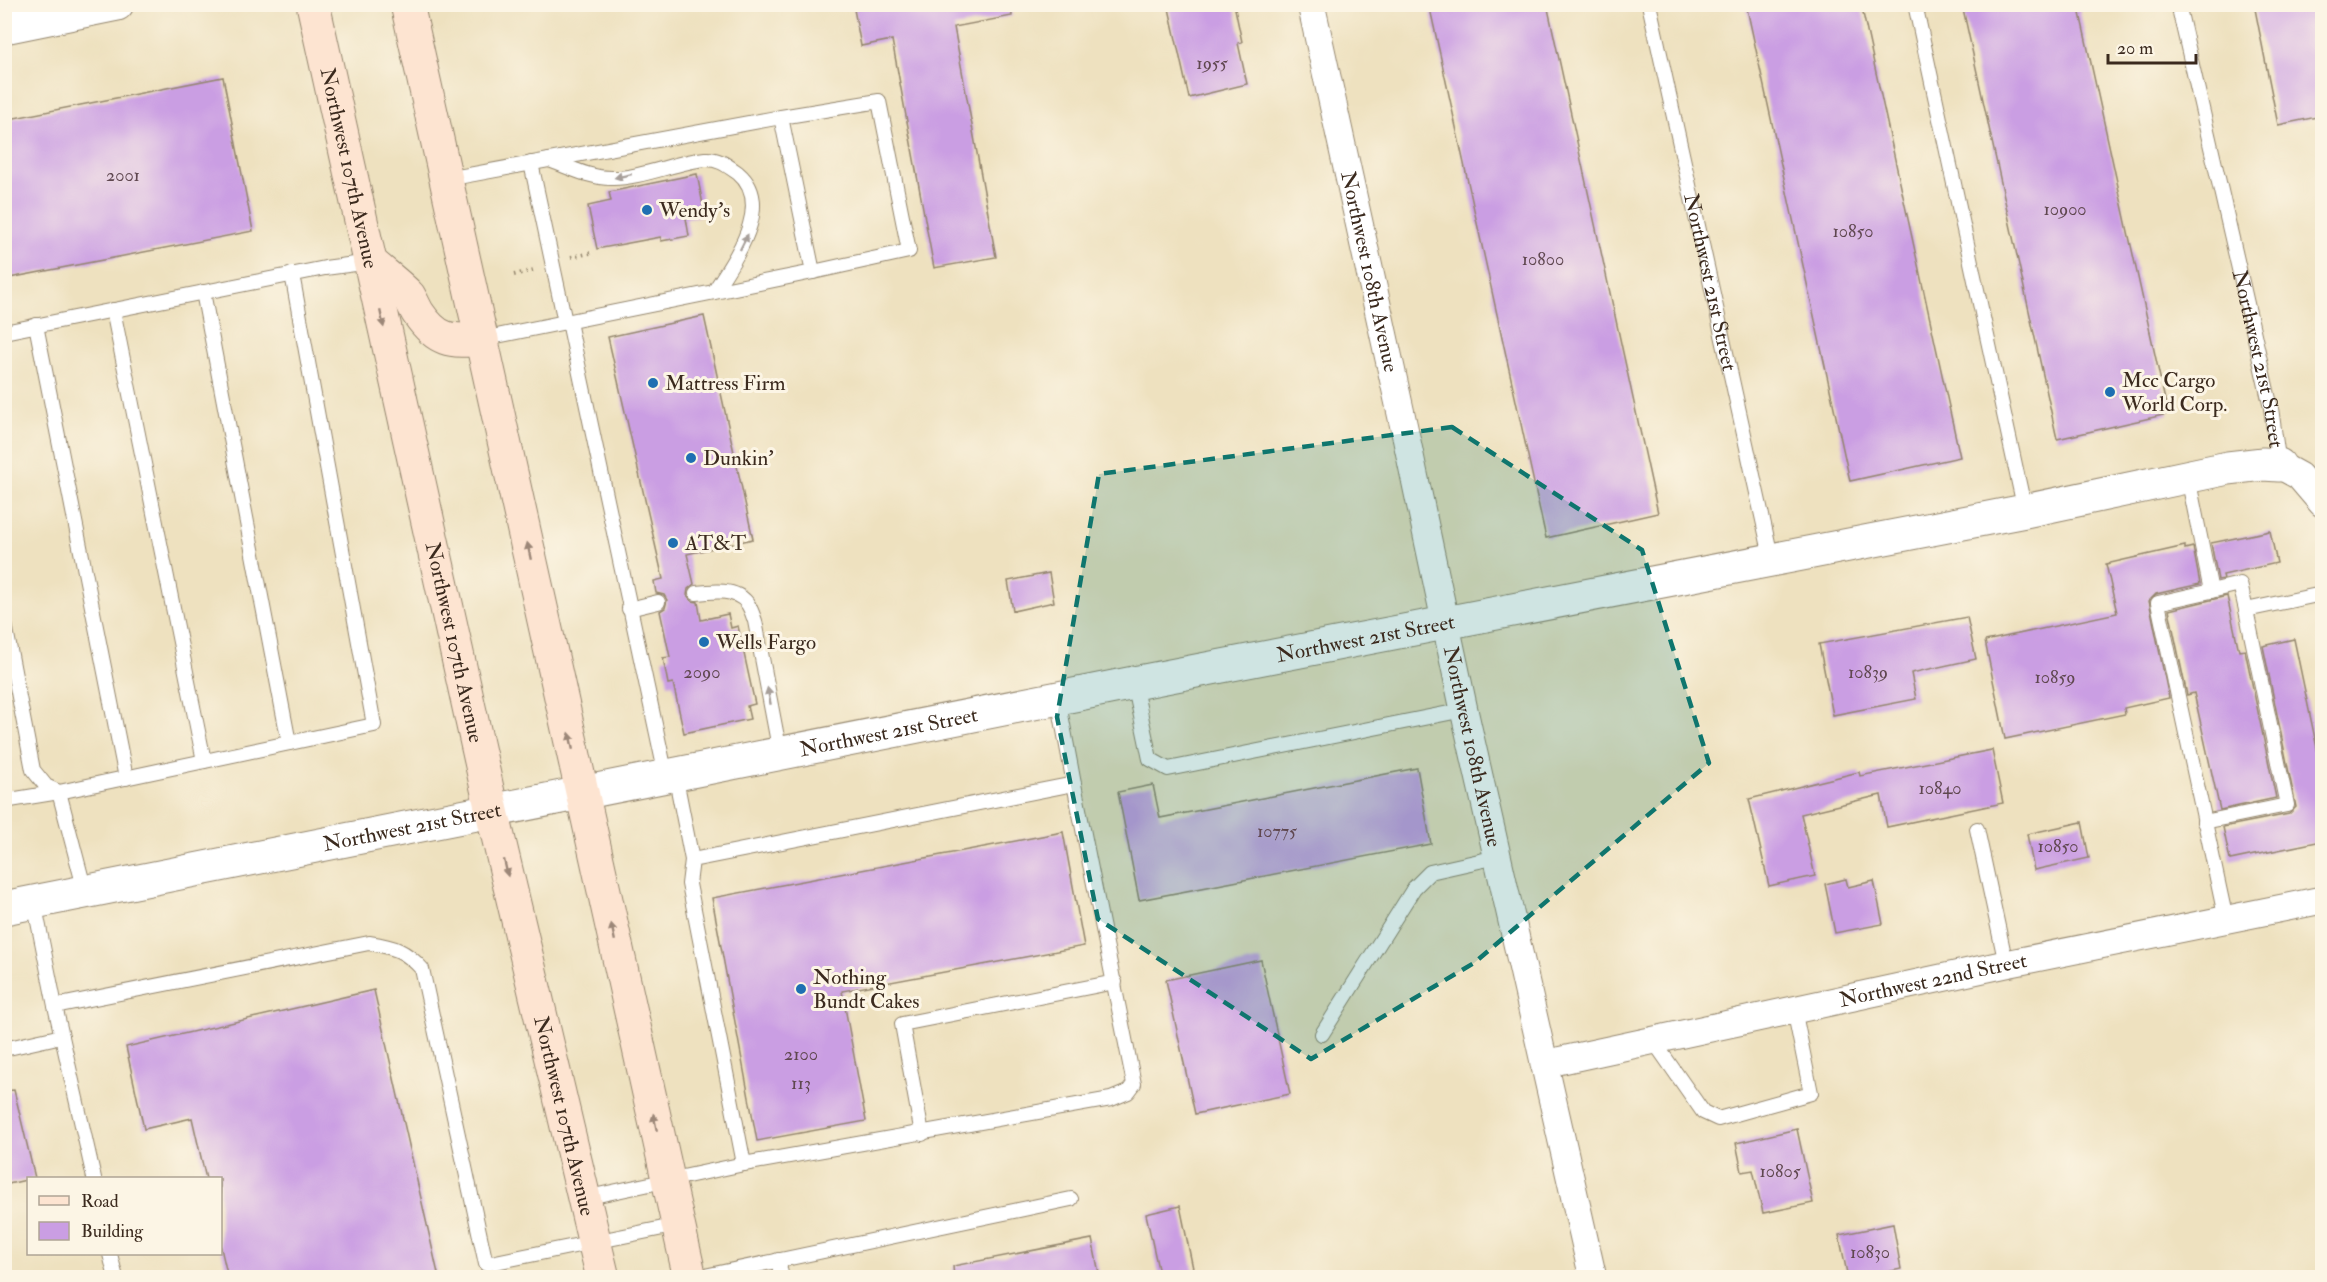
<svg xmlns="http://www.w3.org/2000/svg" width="2327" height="1282" font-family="'IM FELL Double Pica',serif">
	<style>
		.building { fill: #ca9ee3 }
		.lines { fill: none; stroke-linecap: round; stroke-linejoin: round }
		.service-casing { stroke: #94866e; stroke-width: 16 }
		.minor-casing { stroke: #94866e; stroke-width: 29 }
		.tertiary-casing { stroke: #94866e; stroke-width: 35 }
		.secondary-casing { stroke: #94866e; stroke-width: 35 }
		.path { stroke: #94866e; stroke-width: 4; stroke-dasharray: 1.5 4.5; stroke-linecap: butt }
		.service { stroke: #fff; stroke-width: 14 }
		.minor { stroke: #fff; stroke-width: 27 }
		.tertiary { stroke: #fff; stroke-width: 33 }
		.secondary { stroke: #fde4d1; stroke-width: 33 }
		.oneway { fill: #a79f9a }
		.oneway2 { fill: #9c8778 }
		.marked { fill: #0f766e; fill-opacity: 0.2; stroke: #0f766e; stroke-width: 4.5; stroke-dasharray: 12 8; stroke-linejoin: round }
		.poi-dot { fill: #1f6fb2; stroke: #fcf5e5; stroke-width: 2 }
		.labels { text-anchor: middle; stroke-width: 6; stroke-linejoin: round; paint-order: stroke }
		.number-label { font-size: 18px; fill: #5f474f }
		.street-label { font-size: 21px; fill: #3b2a1e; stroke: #fcf5e5 }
		.poi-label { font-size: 21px; fill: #3b2a1e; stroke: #fcf5e5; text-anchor: start }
	</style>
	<rect width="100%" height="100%" fill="#fcf5e5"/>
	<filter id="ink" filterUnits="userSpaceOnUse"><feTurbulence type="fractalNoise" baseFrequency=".0167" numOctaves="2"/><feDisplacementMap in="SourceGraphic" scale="12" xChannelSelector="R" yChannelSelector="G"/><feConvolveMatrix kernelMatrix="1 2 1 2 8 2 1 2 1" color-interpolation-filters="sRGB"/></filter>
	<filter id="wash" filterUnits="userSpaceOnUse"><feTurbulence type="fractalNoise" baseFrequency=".008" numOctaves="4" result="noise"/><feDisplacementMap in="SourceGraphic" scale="24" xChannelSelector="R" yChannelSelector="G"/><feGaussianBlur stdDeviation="1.35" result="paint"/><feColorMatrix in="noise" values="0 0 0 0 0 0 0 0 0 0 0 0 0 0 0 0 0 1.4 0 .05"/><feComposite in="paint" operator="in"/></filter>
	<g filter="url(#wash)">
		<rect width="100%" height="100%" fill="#eee1bf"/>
		<g id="blocks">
			<g class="building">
				<polygon points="853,4 1011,4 1012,16 954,27 996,257 934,268 892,40 861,46"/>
				<polygon points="1168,4 1234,4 1242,42 1238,43 1247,84 1189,98"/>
				<polygon points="1429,4 1547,4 1658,513 1546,538"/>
				<polygon points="1746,4 1861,4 1960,457 1850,481"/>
				<polygon points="1962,4 2078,4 2168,414 2057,439"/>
				<polygon points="2254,4 2322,4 2322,116 2278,125"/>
				<polygon points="223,77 253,231 4,279 4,120"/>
				<polygon points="697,174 705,215 686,218 689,236 661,241 661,237 597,249 588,206 611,201 609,192"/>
				<polygon points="704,316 753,539 687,554 694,584 688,589 687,595 692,601 698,602 701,620 728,614 731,628 738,626 755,704 747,706 750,719 684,733 673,683 668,684 663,658 670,657 660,611 665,608 667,600 664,595 656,593 654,581 663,579 608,337"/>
				<polygon points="2270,531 2277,563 2223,575 2224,579 2218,580 2211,543"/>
				<polygon points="2185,546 2185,549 2193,547 2200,584 2156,594 2149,601 2169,698 2124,708 2125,714 2005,739 1985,641 2117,613 2106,564"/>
				<polygon points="1049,573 1054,602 1013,611 1008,581"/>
				<polygon points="2227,596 2239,651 2245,650 2276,798 2220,810 2194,693 2187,695 2169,610"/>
				<polygon points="1967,617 1976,659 1911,673 1916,699 1833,715 1819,644"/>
				<polygon points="2294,639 2322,772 2322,841 2230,860 2223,827 2289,814 2296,807 2263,646"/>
				<polygon points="1992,750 2003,803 1887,827 1881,795 1801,814 1815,876 1769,886 1749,799 1859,772 1860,776"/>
				<polygon points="1417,768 1431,844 1139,900 1118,792 1153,785 1160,818"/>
				<polygon points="2082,822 2089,858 2034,870 2027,834"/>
				<polygon points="1063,832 1084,946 842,991 866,1121 757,1141 712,898"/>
				<polygon points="1846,879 1848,887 1874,881 1883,924 1835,933 1825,884"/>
				<polygon points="1261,960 1290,1094 1195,1114 1166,980"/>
				<polygon points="374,990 439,1278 228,1278 220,1244 220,1179 206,1179 192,1118 144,1129 126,1047"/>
				<polygon points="14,1090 35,1178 4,1185 4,1091"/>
				<polygon points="1797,1129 1813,1203 1763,1213 1753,1170 1742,1172 1736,1143"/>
				<polygon points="1180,1206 1195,1278 1160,1278 1146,1214"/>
				<polygon points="1893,1224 1901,1269 1860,1278 1848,1278 1839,1235"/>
				<polygon points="1092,1239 1100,1278 954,1278 953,1266"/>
			</g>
		</g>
	</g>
	<g filter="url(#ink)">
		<use href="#blocks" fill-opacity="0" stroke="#94866e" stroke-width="1.5"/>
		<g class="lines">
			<g class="service-casing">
				<g id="service">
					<path id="s1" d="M 1649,4 L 1772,561"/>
					<polyline points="1915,4 2025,511"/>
					<path id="s2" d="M 2178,4 L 2271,408 L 2279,465"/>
					<polyline points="781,117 879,101 909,251 813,272"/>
					<path d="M 549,160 C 569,167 590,178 611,178 C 639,179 676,162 705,159 C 718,158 728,166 738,173 C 776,205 732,262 714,292"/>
					<polyline points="531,163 565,322"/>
					<polyline points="447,179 781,117 813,272 482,339"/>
					<polyline points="203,292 289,743"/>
					<polyline points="113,310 204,761"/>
					<polyline points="569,322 666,776"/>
					<polyline points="36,325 126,778"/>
					<polyline points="4,332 325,268 370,262"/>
					<polyline points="2188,477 2211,591 2158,603 2226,920"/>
					<polyline points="2211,591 2240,584 2246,610 2322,594"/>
					<path d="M 696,593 C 712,591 736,588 747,603 C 751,608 753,616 755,621 L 780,753"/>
					<polyline points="629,609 658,602"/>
					<polyline points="4,619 33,770 46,786 59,792 85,891"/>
					<polyline points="1134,683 1150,759 1168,769 1464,710"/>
					<polyline points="1058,698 1074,784"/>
					<polyline points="675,774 692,860"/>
					<polyline points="4,801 59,792 374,725 292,274"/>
					<polyline points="2204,822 2287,805 2246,610"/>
					<polyline points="1977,829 2006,964"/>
					<path d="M 34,902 L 55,1006 L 369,943 C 394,947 405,950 422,969 L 486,1264 L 678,1225"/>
					<polyline points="55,1006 94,1178"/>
					<polyline points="1322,1034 1414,888 1430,872 1497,857"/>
					<polyline points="1652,1039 1703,1112 1718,1119 1811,1093 1794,1009"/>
					<polyline points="4,1049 62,1036"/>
					<polyline points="922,1134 902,1024 1115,982"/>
					<polyline points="584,1198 744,1164 1111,1099 1128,1092 1134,1084 1074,784 692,860 689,884 744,1164"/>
					<polyline points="110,1254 116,1278"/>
					<polyline points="778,1260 782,1278"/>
					<polyline points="695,1278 1071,1199"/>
				</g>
			</g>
			<g class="minor-casing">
				<g id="minor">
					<path id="s3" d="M 1311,4 L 1405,432 L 1464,710 L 1593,1278"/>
					<polyline points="2279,465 2299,476 2322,503"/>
					<path id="s4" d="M 1544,1064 L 2006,964 L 2322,900"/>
				</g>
			</g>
			<g class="tertiary-casing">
				<g id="tertiary">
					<polyline points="4,27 117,4"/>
					<path id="s5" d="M 4,908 L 1134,683 L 2025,511 L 2228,468 L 2263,464 L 2279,465"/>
				</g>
			</g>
			<g class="secondary-casing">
				<g id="secondary">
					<path id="s6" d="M 313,4 L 492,811 L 603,1278"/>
					<polyline points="407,4 690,1278"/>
					<path d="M 370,262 C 382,273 398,284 409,296 C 412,301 415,308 418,313 C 437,341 450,342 482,339"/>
				</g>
			</g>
			<g class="path">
				<polyline points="571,257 590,253"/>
				<polyline points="514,275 534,270"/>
			</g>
			<use href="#service" class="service"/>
			<use href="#minor" class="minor"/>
			<use href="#tertiary" class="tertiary"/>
			<use href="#secondary" class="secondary"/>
		</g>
		<defs><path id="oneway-solid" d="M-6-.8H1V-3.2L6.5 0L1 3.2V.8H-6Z" transform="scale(1.5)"/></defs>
		<g class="oneway">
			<use href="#oneway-solid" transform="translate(623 176) rotate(168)"/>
			<use href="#oneway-solid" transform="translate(744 242) rotate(-63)"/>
			<use href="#oneway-solid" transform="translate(769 696) rotate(-101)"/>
		</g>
		<g class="oneway2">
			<use href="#oneway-solid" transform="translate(382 319) rotate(78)"/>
			<use href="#oneway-solid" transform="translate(529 551) rotate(-102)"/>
			<use href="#oneway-solid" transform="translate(571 741) rotate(-102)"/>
			<use href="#oneway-solid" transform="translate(506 868) rotate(77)"/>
			<use href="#oneway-solid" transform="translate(613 932) rotate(-102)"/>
			<use href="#oneway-solid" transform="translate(655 1122) rotate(-102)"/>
		</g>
	</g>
	<path class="marked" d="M 1452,427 L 1642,550 L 1709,763 L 1474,963 L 1311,1059 L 1098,919 L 1057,717 L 1099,474 Z"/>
	<g class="poi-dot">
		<circle cx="647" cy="210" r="6"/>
		<circle cx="653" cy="383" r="6"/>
		<circle cx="2110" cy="392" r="6"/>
		<circle cx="691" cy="458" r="6"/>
		<circle cx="673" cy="543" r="6"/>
		<circle cx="704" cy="642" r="6"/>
		<circle cx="801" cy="989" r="6"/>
	</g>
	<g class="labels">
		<g class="number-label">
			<text x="1212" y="69">1955</text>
			<text x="123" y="181">2001</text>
			<text x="2065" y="215">10900</text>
			<text x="1853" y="237">10850</text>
			<text x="1543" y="265">10800</text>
			<text x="702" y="678">2090</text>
			<text x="1868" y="678">10839</text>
			<text x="2055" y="683">10859</text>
			<text x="1940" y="794">10840</text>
			<text x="1277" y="837">10775</text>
			<text x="2058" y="852">10850</text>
			<text x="801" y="1060">2100</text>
			<text x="801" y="1089">113</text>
			<text x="1780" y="1177">10805</text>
			<text x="1870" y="1258">10830</text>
		</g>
		<g class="street-label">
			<text dy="7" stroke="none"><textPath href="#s6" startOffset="168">Northwest 107th Avenue</textPath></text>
			<text dy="7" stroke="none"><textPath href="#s3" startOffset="274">Northwest 108th Avenue</textPath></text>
			<text dy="7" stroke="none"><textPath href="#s1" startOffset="285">Northwest 21st Street</textPath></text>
			<text dy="7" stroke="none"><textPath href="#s2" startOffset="364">Northwest 21st Street</textPath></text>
			<text dy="7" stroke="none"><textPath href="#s5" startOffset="1388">Northwest 21st Street</textPath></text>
			<text dy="7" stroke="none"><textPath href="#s6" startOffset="654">Northwest 107th Avenue</textPath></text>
			<text dy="7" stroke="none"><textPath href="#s5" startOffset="902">Northwest 21st Street</textPath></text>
			<text dy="7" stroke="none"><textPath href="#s3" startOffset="760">Northwest 108th Avenue</textPath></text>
			<text dy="7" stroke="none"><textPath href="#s5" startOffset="416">Northwest 21st Street</textPath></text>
			<text dy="7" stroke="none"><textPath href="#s4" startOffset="398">Northwest 22nd Street</textPath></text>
			<text dy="7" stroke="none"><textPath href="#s6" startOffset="1140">Northwest 107th Avenue</textPath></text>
		</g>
		<g class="poi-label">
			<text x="659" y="217">Wendy's</text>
			<text x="2122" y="387">Mcc Cargo<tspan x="2122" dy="24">World Corp.</tspan></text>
			<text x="665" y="390">Mattress Firm</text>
			<text x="703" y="465">Dunkin'</text>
			<text x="685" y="550">AT&amp;T</text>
			<text x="716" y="649">Wells Fargo</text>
			<text x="813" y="984">Nothing<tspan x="813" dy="24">Bundt Cakes</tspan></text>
		</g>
	</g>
	<rect width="2327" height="1282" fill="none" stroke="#fcf5e5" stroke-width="24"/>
	<rect x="27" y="1177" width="195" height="78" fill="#fcf5e5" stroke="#afa495" stroke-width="1.5"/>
	<rect x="39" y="1196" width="30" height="9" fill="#fde4d1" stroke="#afa495" stroke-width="1.5"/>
	<text x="81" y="1207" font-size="18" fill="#3b2a1e">Road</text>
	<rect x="39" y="1222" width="30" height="18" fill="#ca9ee3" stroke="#afa495" stroke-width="1.5"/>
	<text x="81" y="1237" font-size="18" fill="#3b2a1e">Building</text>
	<path d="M2108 54v9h88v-9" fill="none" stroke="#3b2a1e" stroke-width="3"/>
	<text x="2117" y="54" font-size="18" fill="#3b2a1e" stroke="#fcf5e5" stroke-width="4.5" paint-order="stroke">20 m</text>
</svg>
